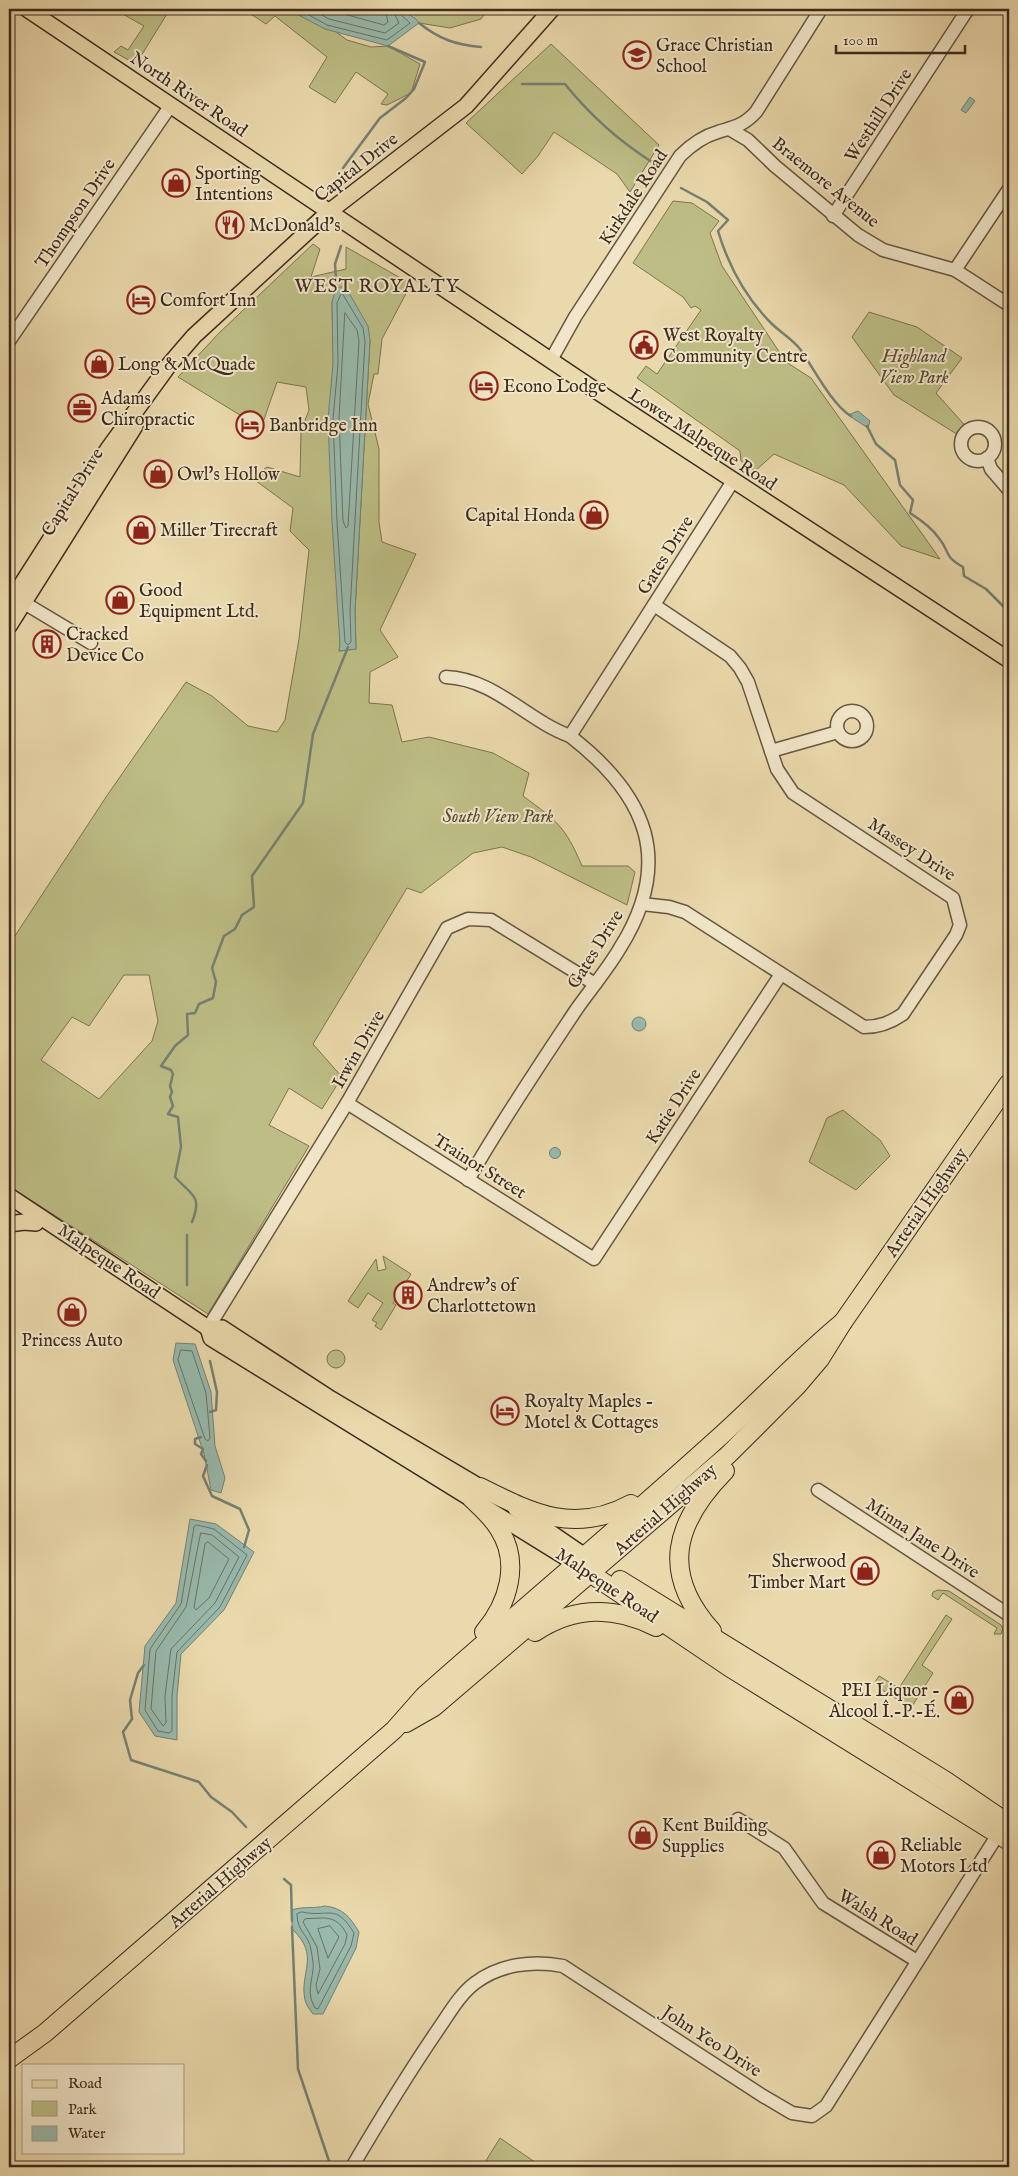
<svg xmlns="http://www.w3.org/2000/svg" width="1018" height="2176" font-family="'IM FELL English',serif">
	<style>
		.green { fill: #bdbe85; stroke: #7d7452; fill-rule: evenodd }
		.water { fill: #98baad; stroke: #748174 }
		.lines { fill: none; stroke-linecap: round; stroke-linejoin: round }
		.shore { stroke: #6a7266; stroke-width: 1 }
		.stream { stroke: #748174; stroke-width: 2.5 }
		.minor-casing { stroke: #685642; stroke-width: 15 }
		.major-casing { stroke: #3d2b1e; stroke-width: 18 }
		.highway-casing { stroke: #3d2b1e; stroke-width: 20 }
		.minor { stroke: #f1e6c9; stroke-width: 12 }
		.major { stroke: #ead9ac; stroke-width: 15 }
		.highway { stroke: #ead9ac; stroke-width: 18 }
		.labels { text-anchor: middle; stroke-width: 4; stroke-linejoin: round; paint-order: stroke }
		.poi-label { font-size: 18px; fill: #3d2b1e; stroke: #f1e6c9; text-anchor: start }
		.street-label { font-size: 18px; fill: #3d2b1e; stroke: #f1e6c9 }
		.park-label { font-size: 18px; font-style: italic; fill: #574833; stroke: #f1e6c9 }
		.neighbourhood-label { font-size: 19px; letter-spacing: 1px; fill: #3d2b1e; stroke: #f1e6c9 }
	</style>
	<rect width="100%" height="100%" fill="#ead9ac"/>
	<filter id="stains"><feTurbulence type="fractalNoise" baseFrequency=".004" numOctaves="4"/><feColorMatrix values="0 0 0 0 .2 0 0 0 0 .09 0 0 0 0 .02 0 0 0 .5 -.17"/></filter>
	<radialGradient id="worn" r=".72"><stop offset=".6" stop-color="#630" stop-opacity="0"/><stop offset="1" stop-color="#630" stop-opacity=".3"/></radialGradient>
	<g class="green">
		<polygon points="125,9 170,9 136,64 114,52 121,46 128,50 144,26 121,13"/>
		<polygon points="243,9 315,9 328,26 347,40 371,47 388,46 420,64 411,93 387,105 381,104 388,94 356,72 335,103 309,87 327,57 275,16 266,24"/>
		<polygon points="400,9 488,9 481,19 450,28 419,23"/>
		<polygon points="551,44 659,145 630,192 617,174 554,132 538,156 522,174 466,123"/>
		<polygon points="673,201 692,203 719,221 710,233 722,266 786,362 811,378 940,559 901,546 844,485 774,454 755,471 741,461 740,451 637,378 646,366 657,374 701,310 695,306 691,308 683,297 633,263"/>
		<path d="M 313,244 L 320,249 L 311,277 L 346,269 L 346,247 L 411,284 L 382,339 L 378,374 L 374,374 L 368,404 L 379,449 L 379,522 L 382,542 L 416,554 L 380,630 L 398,657 L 370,672 L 369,703 L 392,705 L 402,742 L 429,737 L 493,753 L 529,773 L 523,796 C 557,821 565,826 582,866 L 628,866 L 635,872 L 627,905 L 531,857 L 502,847 L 473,853 L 421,893 L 407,888 L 313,1044 L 342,1077 L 322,1109 L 289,1088 L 269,1125 L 309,1146 L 208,1314 L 9,1186 L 9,945 L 106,797 L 186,682 L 212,696 L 248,726 L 277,732 L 285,720 L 299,639 L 309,550 L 290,531 L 293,508 L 252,478 L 267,467 L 300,477 L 301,431 L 309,410 L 306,387 L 277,382 L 261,428 L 178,377 L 219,333 ZM 332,302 L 370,340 L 355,611 L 356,649 L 339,651 L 340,645 ZM 124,975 L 149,975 L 158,1021 L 152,1041 L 99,1099 L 41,1060 L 72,1017 L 89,1026 Z"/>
		<polygon points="869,312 917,327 962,358 936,393 969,430 963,438 894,395 852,337"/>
		<polygon points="843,1110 880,1140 890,1156 856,1190 809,1162 827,1118"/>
		<polygon points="383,1256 411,1274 399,1294 401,1295 398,1300 396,1299 393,1303 396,1305 381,1330 375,1326 377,1323 372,1320 383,1303 368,1293 358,1308 348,1301 376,1259 378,1271 386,1269"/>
		<circle cx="336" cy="1359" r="9"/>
		<polygon points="938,1590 949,1591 1001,1625 1003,1628 1001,1634 994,1634 997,1628 943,1593 938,1600 932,1596 933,1592"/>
		<polygon points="946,1615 952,1619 922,1665 933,1673 911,1708 879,1688 875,1682 879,1676 899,1688"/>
		<polygon points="500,2138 542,2167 482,2167"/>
	</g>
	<g class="water">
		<polygon points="287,9 400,9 416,19 419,23 388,46 325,29"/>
		<polygon points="970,97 975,101 966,113 961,110"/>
		<polygon points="345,286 368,326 370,340 355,611 356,649 339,651 340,645 332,522 328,419 333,364 332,302 336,288"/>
		<polygon points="858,411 870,421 868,428 848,415"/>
		<circle cx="639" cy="1024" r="7"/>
		<circle cx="555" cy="1153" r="5.5"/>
		<polygon points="176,1343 195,1344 211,1392 215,1446 225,1478 221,1493 211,1490 204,1454 173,1360"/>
		<polygon points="190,1519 216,1524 254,1552 224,1610 181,1654 177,1696 177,1740 155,1736 139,1712 145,1646 176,1603"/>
		<path d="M 325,1906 C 343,1908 350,1917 359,1932 L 356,1948 L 323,2014 L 313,2014 C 310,2010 306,2005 305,2000 C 299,1972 321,1956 292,1929 L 292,1910 C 303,1906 313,1909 325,1906 Z"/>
	</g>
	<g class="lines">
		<g class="shore">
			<polyline points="298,9 327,25 387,40 410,23 400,14 399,9"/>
			<polyline points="311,9 329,19 385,33 399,23 392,9"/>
			<polyline points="326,9 384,25 388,22 385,9"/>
			<polygon points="342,293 363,328 365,341 350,611 351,642 348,645 345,642 337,522 333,419 338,364 337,303"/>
			<polygon points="345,313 357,330 359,341 348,526 346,528 343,521 339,419"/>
			<polygon points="181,1350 192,1351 206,1393 210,1438 208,1441 205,1439 178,1360"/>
			<polygon points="197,1525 214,1529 247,1555 220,1607 177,1652 172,1696 172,1731 169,1733 158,1731 145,1710 150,1649 181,1604 194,1527"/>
			<polygon points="201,1533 212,1535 239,1557 215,1603 171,1649 165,1696 166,1723 163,1726 151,1709 156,1651 186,1607"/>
			<polygon points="208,1542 229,1559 209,1598 196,1610 194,1607 205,1544"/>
			<path d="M 302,1912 C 330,1918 335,1902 354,1933 L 351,1946 L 318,2009 L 315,2008 C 307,1994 311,1985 313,1970 C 314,1964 312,1956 311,1950 C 309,1934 297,1933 297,1914 Z"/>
			<path d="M 325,1918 C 337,1919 342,1925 347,1935 L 345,1944 L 318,1994 L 316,1985 L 320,1969 L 317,1947 L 303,1922 L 305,1919 Z"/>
			<polygon points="330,1926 339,1937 328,1958 318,1929"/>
		</g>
		<g class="stream">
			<path d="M 419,23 C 439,39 456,45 481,47"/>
			<path d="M 522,84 L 565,84 C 589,114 619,141 652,162"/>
			<polyline points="343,168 380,118 406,98 414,89 425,62 388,46"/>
			<path d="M 681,188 L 707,202 L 728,220 L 718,231 C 728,264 746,298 771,323 C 780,332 792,339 800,349 C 813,367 832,405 851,416"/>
			<polyline points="337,291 335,264 341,246"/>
			<path d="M 867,426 L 876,444 L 895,460 L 900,485 L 913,500 L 910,513 C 921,520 931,527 938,537 C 951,552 942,555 963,567 L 964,576 L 986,589 L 1009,612"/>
			<path d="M 192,1222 C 203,1195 191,1195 175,1177 L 181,1147 L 178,1117 L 168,1114 L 173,1106 L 170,1097 L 172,1092 L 170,1086 L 173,1074 L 171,1070 L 161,1066 L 175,1046 L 188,1035 L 187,1014 L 195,1013 L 199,1004 L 213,998 L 216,982 L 212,968 L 224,936 L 235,929 L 242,915 L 254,907 L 252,876 L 303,803 L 313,734 L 348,647"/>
			<polyline points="187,1285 187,1235"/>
			<polyline points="210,1412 216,1410 217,1392 210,1361"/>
			<polyline points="201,1437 195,1439 195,1444 203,1449 201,1454 206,1461"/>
			<polyline points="207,1465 203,1476 212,1496 240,1509 249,1530 244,1547"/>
			<polyline points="144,1665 138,1673 130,1700 132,1719 123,1732 131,1760 199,1782 211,1797 232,1812 246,1827"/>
			<polyline points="284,1879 291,1885 292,1921"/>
			<polyline points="292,1927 298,2069 331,2167"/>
		</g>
		<g class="minor-casing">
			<g id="minor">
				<polyline points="731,130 748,140 775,166 858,235 883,250 955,270 1009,305"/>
				<polyline points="833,216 968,9"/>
				<polyline points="955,270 1009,189"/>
				<polyline points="9,341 171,105"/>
				<path d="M 551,360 L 575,317 L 680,156 C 690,146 704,136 718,132 C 734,127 743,126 756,112 L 821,9"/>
				<circle cx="978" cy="444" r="17"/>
				<polyline points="987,458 991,469 1009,490"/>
				<polyline points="16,598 91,643"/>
				<path d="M 446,677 C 495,679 526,720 570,736"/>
				<circle cx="852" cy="726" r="15"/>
				<polyline points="771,751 838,732"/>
				<path d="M 642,904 L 669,907 L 685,912 L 864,1027 C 879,1027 890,1023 903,1014 L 956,935 L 960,925 L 953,898 L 793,793 L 777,769 L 748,682 L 740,668 L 730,656 L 654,605"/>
				<polyline points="347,1103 594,1259 781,974"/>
				<path d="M 468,1180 C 501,1122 539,1066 576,1010 C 590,990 607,970 620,948 C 675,860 646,795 570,736 L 733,481"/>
				<polyline points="208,1328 347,1103 447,928 468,919 491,920 595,984"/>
				<polyline points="818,1490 1009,1615"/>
				<polyline points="738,1819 784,1848 823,1903 917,1961"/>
				<path d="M 352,2167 C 379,2121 407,2075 437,2031 C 449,2014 459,1995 475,1983 C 500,1964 534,1960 563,1966 L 763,2096 L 792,2113 L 812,2116 L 826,2106 L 1002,1828"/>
			</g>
		</g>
		<g class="major-casing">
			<g id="major">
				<polyline points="27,9 592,388 1009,660"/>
				<polyline points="9,604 108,449 169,365 194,336 330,211 466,106 552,9"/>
				<polyline points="9,626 135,426"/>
				<polyline points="9,1196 208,1328 222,1328 331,1399 490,1493"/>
				<polyline points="9,1224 24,1222 36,1223"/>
				<polyline points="208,1328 211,1338 575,1563"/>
				<polyline points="516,1509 583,1555"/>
			</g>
		</g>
		<g class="highway-casing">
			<g id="highway">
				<path d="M 480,1487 C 532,1513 574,1535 631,1504"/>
				<path d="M 471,1498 C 481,1508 492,1517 499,1529 C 521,1563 508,1604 484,1632"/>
				<polyline points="581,1567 729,1667 1009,1841"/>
				<polyline points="620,1580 946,1781 1009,1824"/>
				<path d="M 712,1631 C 660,1573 674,1523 725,1471"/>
				<path d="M 535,1632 C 575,1606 614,1606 656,1627"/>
				<polyline points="406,1723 434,1707 728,1455 797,1386 820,1359 843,1322 1009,1083"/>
				<path d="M 9,2059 L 45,2033 L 394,1730 L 424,1696 C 521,1610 620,1527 715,1441 C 759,1402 798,1359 843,1322"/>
			</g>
		</g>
		<use href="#minor" class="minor"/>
		<use href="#major" class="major"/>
		<use href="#highway" class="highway"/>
	</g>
	<defs>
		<g id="school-ring" transform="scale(1.4375)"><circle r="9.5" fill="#f1e6c9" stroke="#8f2418" stroke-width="1.5"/><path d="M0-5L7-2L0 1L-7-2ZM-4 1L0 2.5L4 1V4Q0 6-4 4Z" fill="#8f2418"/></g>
		<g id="shop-ring" transform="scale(1.4375)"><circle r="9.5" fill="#f1e6c9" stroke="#8f2418" stroke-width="1.5"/><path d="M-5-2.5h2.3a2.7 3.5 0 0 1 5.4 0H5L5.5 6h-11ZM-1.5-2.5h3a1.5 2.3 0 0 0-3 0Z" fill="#8f2418"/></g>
		<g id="restaurant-ring" transform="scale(1.4375)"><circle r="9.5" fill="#f1e6c9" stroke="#8f2418" stroke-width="1.5"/><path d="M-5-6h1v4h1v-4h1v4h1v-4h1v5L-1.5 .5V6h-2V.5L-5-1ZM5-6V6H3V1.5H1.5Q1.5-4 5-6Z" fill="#8f2418"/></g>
		<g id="hotel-ring" transform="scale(1.4375)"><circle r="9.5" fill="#f1e6c9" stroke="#8f2418" stroke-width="1.5"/><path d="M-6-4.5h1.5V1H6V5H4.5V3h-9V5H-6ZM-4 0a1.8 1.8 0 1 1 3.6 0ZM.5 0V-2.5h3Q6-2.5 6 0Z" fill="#8f2418"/></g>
		<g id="civic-ring" transform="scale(1.4375)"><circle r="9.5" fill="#f1e6c9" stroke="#8f2418" stroke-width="1.5"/><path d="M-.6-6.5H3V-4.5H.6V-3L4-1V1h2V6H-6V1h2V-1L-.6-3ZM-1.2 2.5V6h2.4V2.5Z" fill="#8f2418"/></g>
		<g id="office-ring" transform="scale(1.4375)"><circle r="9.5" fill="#f1e6c9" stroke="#8f2418" stroke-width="1.5"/><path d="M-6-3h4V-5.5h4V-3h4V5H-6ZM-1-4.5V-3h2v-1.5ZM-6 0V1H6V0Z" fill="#8f2418"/></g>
		<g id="building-ring" transform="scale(1.4375)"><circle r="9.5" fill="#f1e6c9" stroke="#8f2418" stroke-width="1.5"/><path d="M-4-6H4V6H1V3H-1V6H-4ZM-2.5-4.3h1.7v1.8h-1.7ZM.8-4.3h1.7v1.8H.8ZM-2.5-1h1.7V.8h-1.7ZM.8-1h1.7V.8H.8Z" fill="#8f2418"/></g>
	</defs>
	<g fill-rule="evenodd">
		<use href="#school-ring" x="637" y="55"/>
		<use href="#shop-ring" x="176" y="183"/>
		<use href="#restaurant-ring" x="230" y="225"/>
		<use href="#hotel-ring" x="141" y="300"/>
		<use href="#civic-ring" x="644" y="345"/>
		<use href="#shop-ring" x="99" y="364"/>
		<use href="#hotel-ring" x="484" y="386"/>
		<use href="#office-ring" x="82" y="408"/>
		<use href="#hotel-ring" x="250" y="425"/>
		<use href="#shop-ring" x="158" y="474"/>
		<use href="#shop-ring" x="594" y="515"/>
		<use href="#shop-ring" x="141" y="530"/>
		<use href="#shop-ring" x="120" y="600"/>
		<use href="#building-ring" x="47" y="644"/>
		<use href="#building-ring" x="408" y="1295"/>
		<use href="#shop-ring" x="72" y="1312"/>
		<use href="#hotel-ring" x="505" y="1411"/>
		<use href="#shop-ring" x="865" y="1571"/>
		<use href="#shop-ring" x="959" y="1700"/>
		<use href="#shop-ring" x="643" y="1835"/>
		<use href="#shop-ring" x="881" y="1855"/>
	</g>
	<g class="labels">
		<g class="poi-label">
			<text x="656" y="51">Grace Christian<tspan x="656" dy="21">School</tspan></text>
			<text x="195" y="179">Sporting<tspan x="195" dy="21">Intentions</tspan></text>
			<text x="249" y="231">McDonald's</text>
			<text x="160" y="306">Comfort Inn</text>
			<text x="663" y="341">West Royalty<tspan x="663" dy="21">Community Centre</tspan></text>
			<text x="118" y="370">Long &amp; McQuade</text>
			<text x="503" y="392">Econo Lodge</text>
			<text x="101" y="404">Adams<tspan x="101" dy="21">Chiropractic</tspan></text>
			<text x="269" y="431">Banbridge Inn</text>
			<text x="177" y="480">Owl's Hollow</text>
			<text x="575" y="521" text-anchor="end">Capital Honda</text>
			<text x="160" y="536">Miller Tirecraft</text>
			<text x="139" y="596">Good<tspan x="139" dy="21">Equipment Ltd.</tspan></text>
			<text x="66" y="640">Cracked<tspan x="66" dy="21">Device Co</tspan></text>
			<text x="427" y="1291">Andrew's of<tspan x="427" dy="21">Charlottetown</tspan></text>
			<text x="72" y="1346" text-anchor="middle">Princess Auto</text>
			<text x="524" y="1407">Royalty Maples -<tspan x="524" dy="21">Motel &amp; Cottages</tspan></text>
			<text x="846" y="1567" text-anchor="end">Sherwood<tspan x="846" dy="21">Timber Mart</tspan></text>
			<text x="940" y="1696" text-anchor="end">PEI Liquor -<tspan x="940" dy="21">Alcool Î.-P.-É.</tspan></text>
			<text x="662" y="1831">Kent Building<tspan x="662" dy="21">Supplies</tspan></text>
			<text x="900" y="1851">Reliable<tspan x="900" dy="21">Motors Ltd</tspan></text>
		</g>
		<g class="street-label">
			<text transform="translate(189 94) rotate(34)" y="6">North River Road</text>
			<text transform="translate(878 115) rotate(-57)" y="6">Westhill Drive</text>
			<text transform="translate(356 167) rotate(-38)" y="6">Capital Drive</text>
			<text transform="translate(826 182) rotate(39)" y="6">Braemore Avenue</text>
			<text transform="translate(633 197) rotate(-57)" y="6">Kirkdale Road</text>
			<text transform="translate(75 213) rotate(-56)" y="6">Thompson Drive</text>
			<text transform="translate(703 439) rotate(33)" y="6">Lower Malpeque Road</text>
			<text transform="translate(72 492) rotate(-58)" y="6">Capital Drive</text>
			<text transform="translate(665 555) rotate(-58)" y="6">Gates Drive</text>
			<text transform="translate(912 849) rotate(33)" y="6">Massey Drive</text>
			<text transform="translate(595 949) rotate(-58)" y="6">Gates Drive</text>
			<text transform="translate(358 1049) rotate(-60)" y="6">Irwin Drive</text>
			<text transform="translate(673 1106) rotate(-57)" y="6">Katie Drive</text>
			<text transform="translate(480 1166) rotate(32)" y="6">Trainor Street</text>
			<text transform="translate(926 1202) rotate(-55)" y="6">Arterial Highway</text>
			<text transform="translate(109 1261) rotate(34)" y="6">Malpeque Road</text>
			<text transform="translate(665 1509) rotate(-41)" y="6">Arterial Highway</text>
			<text transform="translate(923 1538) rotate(33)" y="6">Minna Jane Drive</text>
			<text transform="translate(607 1585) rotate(34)" y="6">Malpeque Road</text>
			<text transform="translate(220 1882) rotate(-41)" y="6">Arterial Highway</text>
			<text transform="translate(878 1917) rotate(32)" y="6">Walsh Road</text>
			<text transform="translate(712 2041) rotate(33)" y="6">John Yeo Drive</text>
		</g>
		<g class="park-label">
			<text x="914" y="362">Highland<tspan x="914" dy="21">View Park</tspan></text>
			<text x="498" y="822">South View Park</text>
		</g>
		<g class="neighbourhood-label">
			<text x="377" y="292">WEST ROYALTY</text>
		</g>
	</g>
	<rect width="1018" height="2176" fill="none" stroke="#ead9ac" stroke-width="30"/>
	<rect x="10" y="10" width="998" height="2156" fill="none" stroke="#3d2b1e" stroke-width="2.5"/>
	<rect x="15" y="15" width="988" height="2146" fill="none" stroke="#3d2b1e"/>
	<rect x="22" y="2064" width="162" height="90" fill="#f1e6c9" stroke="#a99b85"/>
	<rect x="32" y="2080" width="25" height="8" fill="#ead9ac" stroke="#a99b85"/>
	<text x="68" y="2088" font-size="15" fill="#3d2b1e">Road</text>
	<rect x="32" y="2101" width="25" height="15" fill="#bdbe85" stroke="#a99b85"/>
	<text x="68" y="2114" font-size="15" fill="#3d2b1e">Park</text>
	<rect x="32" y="2126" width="25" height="15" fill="#98baad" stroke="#a99b85"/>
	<text x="68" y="2138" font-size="15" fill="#3d2b1e">Water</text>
	<path d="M836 45v8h129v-8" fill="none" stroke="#3d2b1e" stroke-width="2.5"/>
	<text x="843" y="45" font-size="15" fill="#3d2b1e" stroke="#f1e6c9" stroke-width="4" paint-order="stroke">100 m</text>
	<rect width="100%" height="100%" filter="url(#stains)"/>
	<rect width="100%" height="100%" fill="url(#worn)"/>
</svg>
